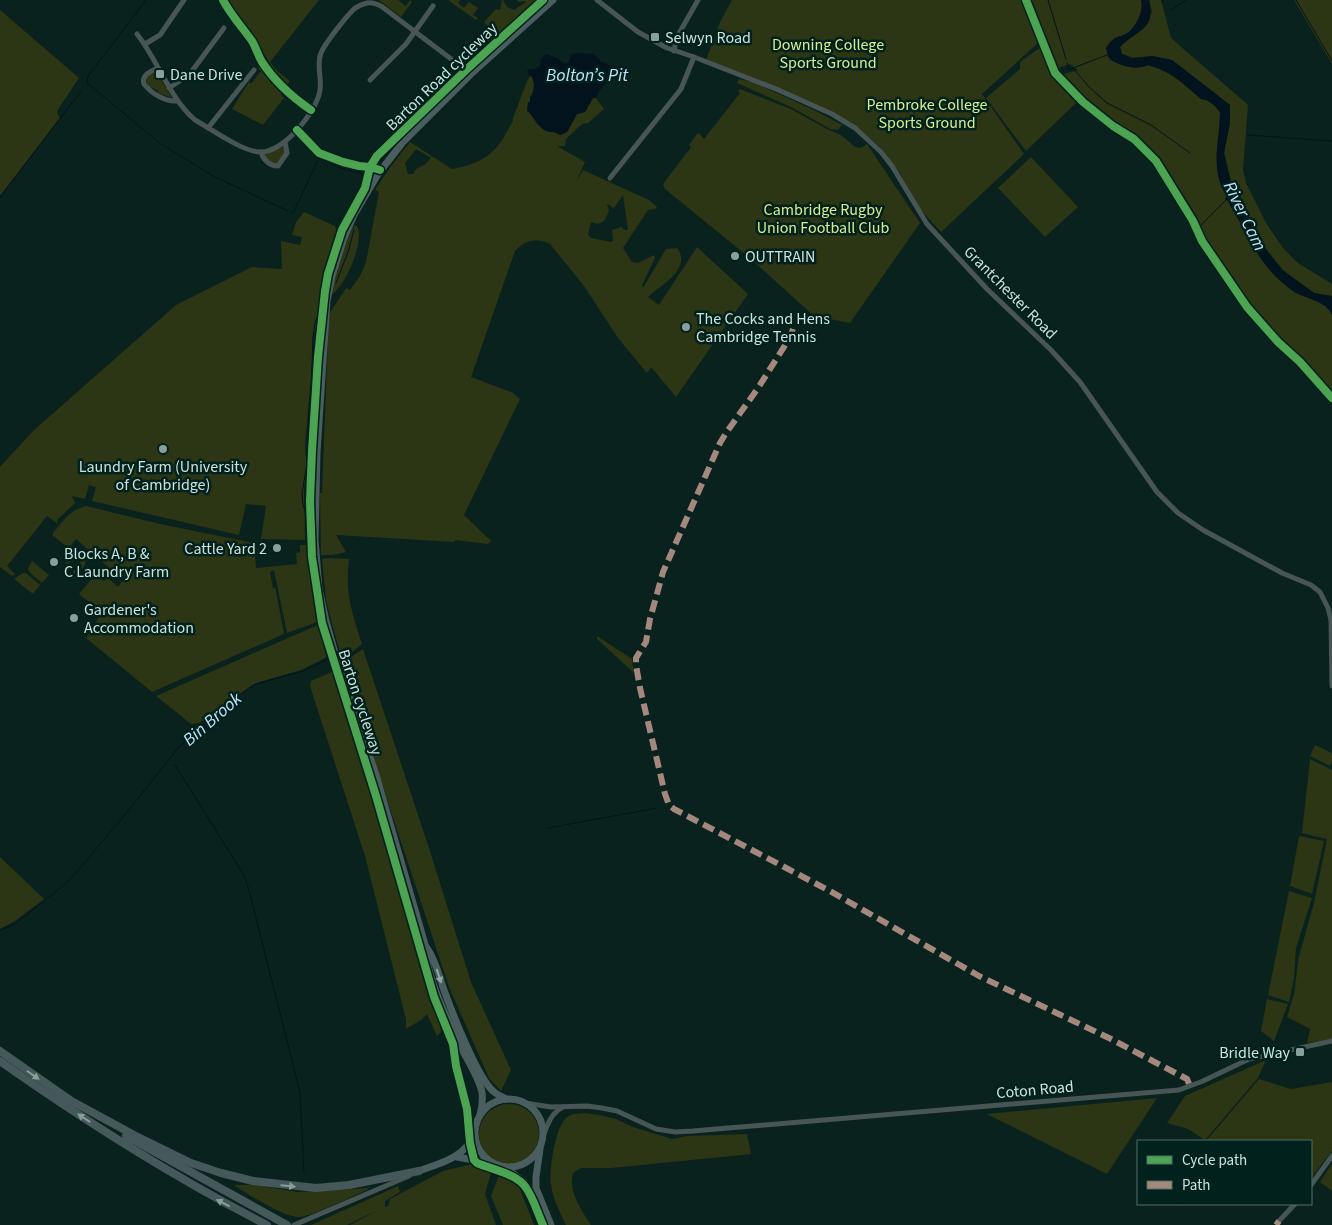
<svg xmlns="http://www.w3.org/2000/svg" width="1332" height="1225" font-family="'Source Sans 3',sans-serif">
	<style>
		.green { fill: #2c3514; fill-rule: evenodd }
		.water { fill: #02131d }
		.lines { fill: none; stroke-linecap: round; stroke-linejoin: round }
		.stream { stroke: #02131d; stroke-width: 1 }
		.minor { stroke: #475555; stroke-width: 5 }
		.major { stroke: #4b5e5f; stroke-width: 7 }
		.highway { stroke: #45595a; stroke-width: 8 }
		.quiet { stroke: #a5887d; stroke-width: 6; stroke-dasharray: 12 6; stroke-linecap: butt }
		.cycleway-casing { stroke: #01211c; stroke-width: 11 }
		.cycleway { stroke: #4ca352; stroke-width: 8 }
		.oneway { fill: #92a7a4 }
		.oneway2 { fill: #889e9b }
		.poi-dot { fill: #889f9a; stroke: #01211c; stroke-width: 2 }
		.labels { text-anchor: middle; stroke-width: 5; stroke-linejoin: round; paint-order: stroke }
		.poi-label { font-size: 16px; fill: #cce2dc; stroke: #01211c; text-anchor: start }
		.park-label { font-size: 16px; fill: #daed8f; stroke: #01211c }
		.street-label { font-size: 16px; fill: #cce2dc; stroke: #01211c }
		.water-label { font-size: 18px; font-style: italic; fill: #c0e1f9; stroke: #01211c }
	</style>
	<rect width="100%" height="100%" fill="#0a221e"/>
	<g class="green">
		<polygon points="229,0 319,0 270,62 275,69 290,81 285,87 289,91 285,90 281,95 284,98 263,125 232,109 249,82 251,84 261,71 258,68 266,57 237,16"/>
		<polygon points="379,0 398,0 406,6 410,0 412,2 401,17"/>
		<polygon points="448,0 460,0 458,3 464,8 469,2 478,8 473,15 478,18 476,20"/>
		<polygon points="502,0 503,0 507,7 514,10 526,2 525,1 518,2 517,0 541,0 491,44 482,37 484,35 487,37 491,31 484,22 496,9 500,10"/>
		<polygon points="732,0 1024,0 1039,42 982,94 1024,154 941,232 918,207 899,172 879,146 852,124 706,60 720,22"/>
		<path d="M 1027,0 L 1141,0 C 1144,9 1138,23 1131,30 C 1122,39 1115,33 1106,48 L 1110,60 C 1121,65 1136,71 1147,65 C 1172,72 1182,82 1201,99 C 1210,100 1215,105 1220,112 C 1220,142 1209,169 1227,197 L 1225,199 L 1228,201 C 1234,214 1243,225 1249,238 C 1259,259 1274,278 1293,291 C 1305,299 1326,300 1332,315 L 1332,396 L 1309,367 L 1274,336 L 1248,304 L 1212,254 L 1151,151 L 1130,134 L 1113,126 L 1081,100 L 1060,75 L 1078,70 L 1070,64 L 1058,68 Z"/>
		<polygon points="1149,0 1161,0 1171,38 1248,105 1243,170 1246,183 1266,223 1283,248 1298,263 1332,284 1332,296 1314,293 1283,270 1262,244 1233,190 1224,153 1230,123 1230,105 1172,60 1153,56 1133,58 1122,54 1120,47 1126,41 1135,35 1152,12"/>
		<polygon points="1294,0 1332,0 1332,64"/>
		<polygon points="0,10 79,78 57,111 58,115 60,118 0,196"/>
		<polygon points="1041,47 1050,72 1076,103 1026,151 986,98 1020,69 1020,62"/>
		<polygon points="153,73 158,75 172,98 159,93 157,90 148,86 146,80 148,75"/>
		<path d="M 530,76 L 532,76 L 534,85 L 529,112 L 537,124 L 560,135 L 567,132 L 577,114 L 585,112 L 593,98 L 596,98 L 604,109 L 588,123 L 582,124 L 566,139 L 565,146 L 557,146 L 585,162 L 576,182 L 583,170 L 649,200 L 657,207 L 655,209 L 648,210 L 623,248 L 632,262 L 638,263 L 654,255 L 655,258 L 642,285 L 643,288 L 666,249 L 677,248 C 693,269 659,286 648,297 L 659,305 L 697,247 L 748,294 L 676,397 L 651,367 L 648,372 L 646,372 L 618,338 L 584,286 L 550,244 C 537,237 525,240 515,251 L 471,377 L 513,393 L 520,399 L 464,515 L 491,541 L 488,544 L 455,540 L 454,542 L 336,535 L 346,552 L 333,555 L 321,555 L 320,493 L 322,493 L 329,314 L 345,290 L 347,288 L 350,290 L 360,276 L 366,262 L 379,192 L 375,190 L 391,166 L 410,142 L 452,169 C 467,167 486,160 497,147 C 503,140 508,129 513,121 L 513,118 L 527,81 ZM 416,149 L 431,158 L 424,165 L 416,169 L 413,174 L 408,174 L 405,163 ZM 623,195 L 628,230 L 624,230 L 622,227 L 612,230 L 613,241 L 611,242 L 591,238 L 588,234 L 591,222 L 598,224 L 604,221 L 609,211 L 607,204 L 614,208 Z"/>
		<polygon points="739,79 753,82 816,111 842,125 838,130 830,129 793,108 737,83"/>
		<polygon points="740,89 791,109 827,129 841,135 855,147 861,148 867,144 920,223 850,323 814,316 751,259 665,189 663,184 691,147 689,145 697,134 699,133 704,139 740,93 738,91"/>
		<polygon points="284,147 286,152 279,164 272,163 264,158 263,155"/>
		<polygon points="1031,157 1078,207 1045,237 998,188"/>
		<polygon points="304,212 335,226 338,238 328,273 322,311 317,329 314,333 312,349 312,365 305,445 307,475 304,486 305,540 261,539 266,506 246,504 239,535 92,501 96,487 89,485 85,499 72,496 75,503 57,520 58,524 47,516 7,566 15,574 12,576 0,567 0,467 33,431 176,305 252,267 282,269 281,241 300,245 302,237 292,235 296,222"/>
		<path d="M 354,226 L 357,226 C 365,242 345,287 331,295 L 338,261 Z"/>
		<path d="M 86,506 L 160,524 L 254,543 L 256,568 L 297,564 L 296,553 L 300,552 L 300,545 L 308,545 L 320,621 L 287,633 L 274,570 L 270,572 L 273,588 L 275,588 L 276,591 L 284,634 L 152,692 L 86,638 L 102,612 L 79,594 L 95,575 L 97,577 L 101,572 L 104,575 L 101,579 L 104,581 L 107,577 L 118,587 L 123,580 L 76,539 L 69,548 L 53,536 L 53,533 C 63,521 70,510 86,506 Z"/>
		<polygon points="75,551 78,551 86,557 85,565 73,579 68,578 84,558 77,553 68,564 65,563"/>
		<path d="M 329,558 L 349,559 C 345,593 352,613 362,644 L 342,660 L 326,601 L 322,559 Z"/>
		<polygon points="32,561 49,575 42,583 29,572 28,568"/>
		<polygon points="23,573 26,573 40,585 33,594 14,579"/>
		<polygon points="320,624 329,656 301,670 256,683 199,723 191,724 156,696"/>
		<polygon points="597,636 632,659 634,673 597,639"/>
		<polygon points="363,649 428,845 471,982 511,1070 501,1091 489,1078 449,987 342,663"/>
		<polygon points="334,671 376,801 417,945 439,1015 441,1032 437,1036 427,1014 421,1020 406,1029 406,1019 365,856 310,686 311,681"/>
		<polygon points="1315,745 1332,753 1332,762 1330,766 1310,756"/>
		<polygon points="1310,759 1332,770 1332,1039 1307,1043 1310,1029 1287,1017 1294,994 1299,956 1314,903 1327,839 1302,833"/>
		<polygon points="1299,836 1324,841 1312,894 1290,886"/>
		<polygon points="0,857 44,899 15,921 0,929"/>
		<polygon points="1289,891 1312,898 1296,948 1294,978 1289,1002 1268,995"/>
		<polygon points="1267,999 1288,1004 1274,1041 1261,1031"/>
		<polygon points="1266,1060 1258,1078 1205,1140 1188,1129 1167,1123 1185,1096"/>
		<polygon points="1259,1079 1291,1089 1332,1082 1332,1151 1311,1178 1311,1141 1206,1141"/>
		<polygon points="1157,1098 1107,1174 987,1114"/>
		<circle cx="509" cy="1134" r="30"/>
		<path d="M 584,1113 L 599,1115 L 616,1119 L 633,1127 L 672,1139 L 687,1136 L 747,1134 L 751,1154 L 611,1168 L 581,1168 L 573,1173 C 568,1192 581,1209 591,1225 L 566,1225 C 560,1213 553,1198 551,1185 C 549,1170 555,1128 566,1118 C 571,1113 578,1114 584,1113 Z"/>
		<polygon points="473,1164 491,1173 485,1194 496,1225 350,1225 378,1210 347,1225 311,1225 398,1186 400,1192 385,1201 385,1207 388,1206 390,1199 443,1171"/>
		<polygon points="1332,1164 1332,1191 1320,1182"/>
		<polygon points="499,1175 518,1184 534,1225 503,1225 491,1196"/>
		<path d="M 234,1185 L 255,1185 L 298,1192 L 369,1188 L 367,1190 C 355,1195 308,1218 299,1217 C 284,1217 247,1194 234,1185 Z"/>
	</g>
	<g class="water">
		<path d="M 1141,0 L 1149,0 C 1156,31 1138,28 1120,47 L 1122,54 L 1133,58 L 1153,56 L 1172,60 L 1230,105 L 1230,123 L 1224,153 L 1233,190 L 1262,244 L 1282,270 L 1314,293 L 1332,296 L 1332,315 C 1326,300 1305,299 1293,291 C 1274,278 1259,259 1249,238 C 1243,225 1234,214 1228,201 L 1225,199 L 1227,196 C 1209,169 1220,142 1220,112 C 1215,106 1210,100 1201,99 C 1182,83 1173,72 1148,65 C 1136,71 1118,66 1108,57 L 1106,48 C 1115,33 1122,39 1131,30 C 1138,23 1144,9 1141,0 Z"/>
		<path d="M 579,53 L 594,54 L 600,61 L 611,66 C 608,85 602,84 596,98 L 593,98 L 585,112 L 577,114 L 567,132 L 560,135 L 555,132 C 539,134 537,118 527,111 L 528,103 L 530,101 L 530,97 C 535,91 535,84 532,77 L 528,74 L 527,71 L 530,69 L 535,69 L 540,66 L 541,59 L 546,54 L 557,58 L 565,64 L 569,62 L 572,54 Z"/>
	</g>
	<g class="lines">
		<g class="stream">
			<polyline points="146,0 88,76 87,83 161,144 215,177 288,211"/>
			<polyline points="228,0 237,16 268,61"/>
			<polyline points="1048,0 1066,59"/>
			<polyline points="1162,0 1163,2"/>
			<polyline points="1296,0 1332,61"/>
			<polyline points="1171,10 1186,0"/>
			<polyline points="1107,55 1073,68 1089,87 1107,103 1151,125 1190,153"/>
			<polyline points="1067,63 1069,70 1073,68"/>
			<polyline points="1248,135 1332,141"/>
			<polyline points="0,197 81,91"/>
			<path d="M 291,212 L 293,213 L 320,156 C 330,165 351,173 364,173 L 366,175 L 360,188"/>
			<polyline points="1200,226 1226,200"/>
			<polyline points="336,283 348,252 354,230"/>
			<polyline points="175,765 245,877 249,890 300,1093 304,1172"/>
			<polyline points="548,828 657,808"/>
			<polyline points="0,930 15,924 69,881 119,822 178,748 235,698 253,685 303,671 325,661 327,658 315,601 310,569 307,516 303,505 302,494 307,463 309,412 311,396 313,337 315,322 320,312"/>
		</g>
		<g class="minor">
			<polyline points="597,0 638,32 667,48 694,57 776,89 832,114 855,128 881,152 892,166 927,224 987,289 1051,350 1080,382 1157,492 1178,513 1203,530 1282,573 1311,585 1320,592 1328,608 1331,620 1332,686"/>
			<path d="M 137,34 C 159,62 168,96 195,120 C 211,129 243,152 260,152 C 283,153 317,112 320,90 C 322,77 316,65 321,53 C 325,43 346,17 353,10 C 356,7 363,4 367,3 C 372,2 377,4 381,6 L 471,74"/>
			<polyline points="145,44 160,35 184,0"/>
			<polyline points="674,51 677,37 698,0"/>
			<path d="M 158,68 C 151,71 141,75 144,84 C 151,93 165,102 177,101"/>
			<polyline points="370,80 406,44 433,6"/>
			<polyline points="169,88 189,75 224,28"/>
			<polyline points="208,128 254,70"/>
			<path d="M 261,152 C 263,160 270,166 278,166 L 287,153 L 285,142"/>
			<polyline points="610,178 681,89 694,57"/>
			<polyline points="525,1103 551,1107 587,1106 602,1108 617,1111 656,1129 675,1132 693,1131 1179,1090 1203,1081 1249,1059 1332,1041"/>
			<path d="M 543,1136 C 548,1124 551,1113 563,1107"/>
			<polyline points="1311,1185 1332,1156"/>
			<polyline points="1279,1221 1295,1204"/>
			<polyline points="294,1225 409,1176"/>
		</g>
		<g class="major">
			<path d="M 427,948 C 436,961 439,976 444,990 C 452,1012 477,1077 493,1091 C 496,1094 502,1097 506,1099"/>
			<circle cx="509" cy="1133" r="34"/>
			<path d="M 480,1115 C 482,1108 483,1101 482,1092 C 479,1079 471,1066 464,1053 C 451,1027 425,976 426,948 L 376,775 L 336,657 L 326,621 L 319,589 L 315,540 L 317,452 L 327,301 L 332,276 L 343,241 L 354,215 L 378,174 L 403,142 L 471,74 L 553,0"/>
			<polyline points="540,1149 536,1177 536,1188 551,1225"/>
			<polyline points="457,1157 491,1163"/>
			<polyline points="505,1167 524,1182 544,1225"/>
			<path d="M 419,1171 C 440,1163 465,1158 474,1134"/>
		</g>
		<g class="highway">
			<polyline points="0,1051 70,1100"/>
			<path d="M 0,1061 C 85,1121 174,1177 267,1225"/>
			<polyline points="66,1098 134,1135 191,1163 221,1173 253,1181 316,1188 349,1185 419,1171"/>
			<polyline points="126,1136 287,1225"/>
		</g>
		<g class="quiet">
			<polyline points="793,329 789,339 758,388 726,433 720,443 663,572 650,619 646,642 636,658 636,665 640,688 665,794 669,805 674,809 828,890 979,976 1109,1038 1187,1079 1190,1086"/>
			<polyline points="1276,1225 1279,1221"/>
		</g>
		<g class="cycleway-casing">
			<g id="cycleway">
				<path d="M 223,0 C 231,15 242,27 252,41 C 256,48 258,55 262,62 C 275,82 292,97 311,110"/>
				<path d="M 543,0 L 466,70 L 377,156 L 370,167 L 365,188 L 342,230 L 328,274 L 325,291 L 318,357 L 312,451 L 310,501 L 312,557 L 322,623 L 376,796 L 434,997 L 453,1044 L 456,1066 L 467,1109 L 470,1143 L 474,1160 L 477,1163 C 491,1169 513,1173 524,1185 C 533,1196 537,1212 543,1225"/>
				<polyline points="1026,0 1055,73 1083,102 1113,126 1134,139 1156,161 1193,221 1202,241 1247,307 1278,342 1300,362 1332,398"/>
				<polyline points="297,130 319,153 343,162 359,166 370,167 380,170"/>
			</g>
		</g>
		<use href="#cycleway" class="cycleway"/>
	</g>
	<defs><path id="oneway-solid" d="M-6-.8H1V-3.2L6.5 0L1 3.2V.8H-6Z" transform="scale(1.25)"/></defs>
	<use class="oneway" href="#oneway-solid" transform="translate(439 976) rotate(72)"/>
	<g class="oneway2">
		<use href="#oneway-solid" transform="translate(33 1075) rotate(35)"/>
		<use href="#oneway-solid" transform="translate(84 1118) rotate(-147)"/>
		<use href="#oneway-solid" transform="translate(288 1186) rotate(5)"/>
		<use href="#oneway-solid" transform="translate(223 1203) rotate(-153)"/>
	</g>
	<g class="poi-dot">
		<rect x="650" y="32" width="10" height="10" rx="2.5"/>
		<rect x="155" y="69" width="10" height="10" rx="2.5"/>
		<circle cx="735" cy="256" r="5"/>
		<circle cx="686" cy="327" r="5"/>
		<circle cx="163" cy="449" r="5"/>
		<circle cx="277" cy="548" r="5"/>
		<circle cx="54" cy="562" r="5"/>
		<circle cx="74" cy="618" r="5"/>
		<rect x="1295" y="1047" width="10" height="10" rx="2.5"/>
	</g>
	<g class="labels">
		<g class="poi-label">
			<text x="665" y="43">Selwyn Road</text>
			<text x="170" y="80">Dane Drive</text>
			<text x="745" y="262">OUTTRAIN</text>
			<text x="696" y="324">The Cocks and Hens<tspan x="696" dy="18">Cambridge Tennis</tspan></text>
			<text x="163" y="472" text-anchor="middle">Laundry Farm (University<tspan x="163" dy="18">of Cambridge)</tspan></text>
			<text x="267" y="554" text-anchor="end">Cattle Yard 2</text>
			<text x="64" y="559">Blocks A, B &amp;<tspan x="64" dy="18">C Laundry Farm</tspan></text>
			<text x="84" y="615">Gardener's<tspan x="84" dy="18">Accommodation</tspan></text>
			<text x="1290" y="1058" text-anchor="end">Bridle Way</text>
		</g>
		<g class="park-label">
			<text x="828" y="50">Downing College<tspan x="828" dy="18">Sports Ground</tspan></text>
			<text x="927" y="110">Pembroke College<tspan x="927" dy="18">Sports Ground</tspan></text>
			<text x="823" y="215">Cambridge Rugby<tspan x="823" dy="18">Union Football Club</tspan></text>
		</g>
		<g class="street-label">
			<text transform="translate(441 76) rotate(-44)" y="6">Barton Road cycleway</text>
			<text transform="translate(1011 292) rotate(45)" y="6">Grantchester Road</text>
			<text transform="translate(361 702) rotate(72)" y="6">Barton cycleway</text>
			<text transform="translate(1035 1089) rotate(-5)" y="6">Coton Road</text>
		</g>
		<g class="water-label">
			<text x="587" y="81">Bolton’s Pit</text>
			<text transform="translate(1245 216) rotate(64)" y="6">River Cam</text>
			<text transform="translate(212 719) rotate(-41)" y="6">Bin Brook</text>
		</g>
	</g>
	<rect x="1137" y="1140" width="175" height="65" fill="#01211c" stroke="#526e69"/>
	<rect x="1147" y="1156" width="25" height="8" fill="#4ca352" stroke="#526e69"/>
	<text x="1182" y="1165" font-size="15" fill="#cce2dc">Cycle path</text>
	<rect x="1147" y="1181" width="25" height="8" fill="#a5887d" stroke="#526e69"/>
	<text x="1182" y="1190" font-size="15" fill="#cce2dc">Path</text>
</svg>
